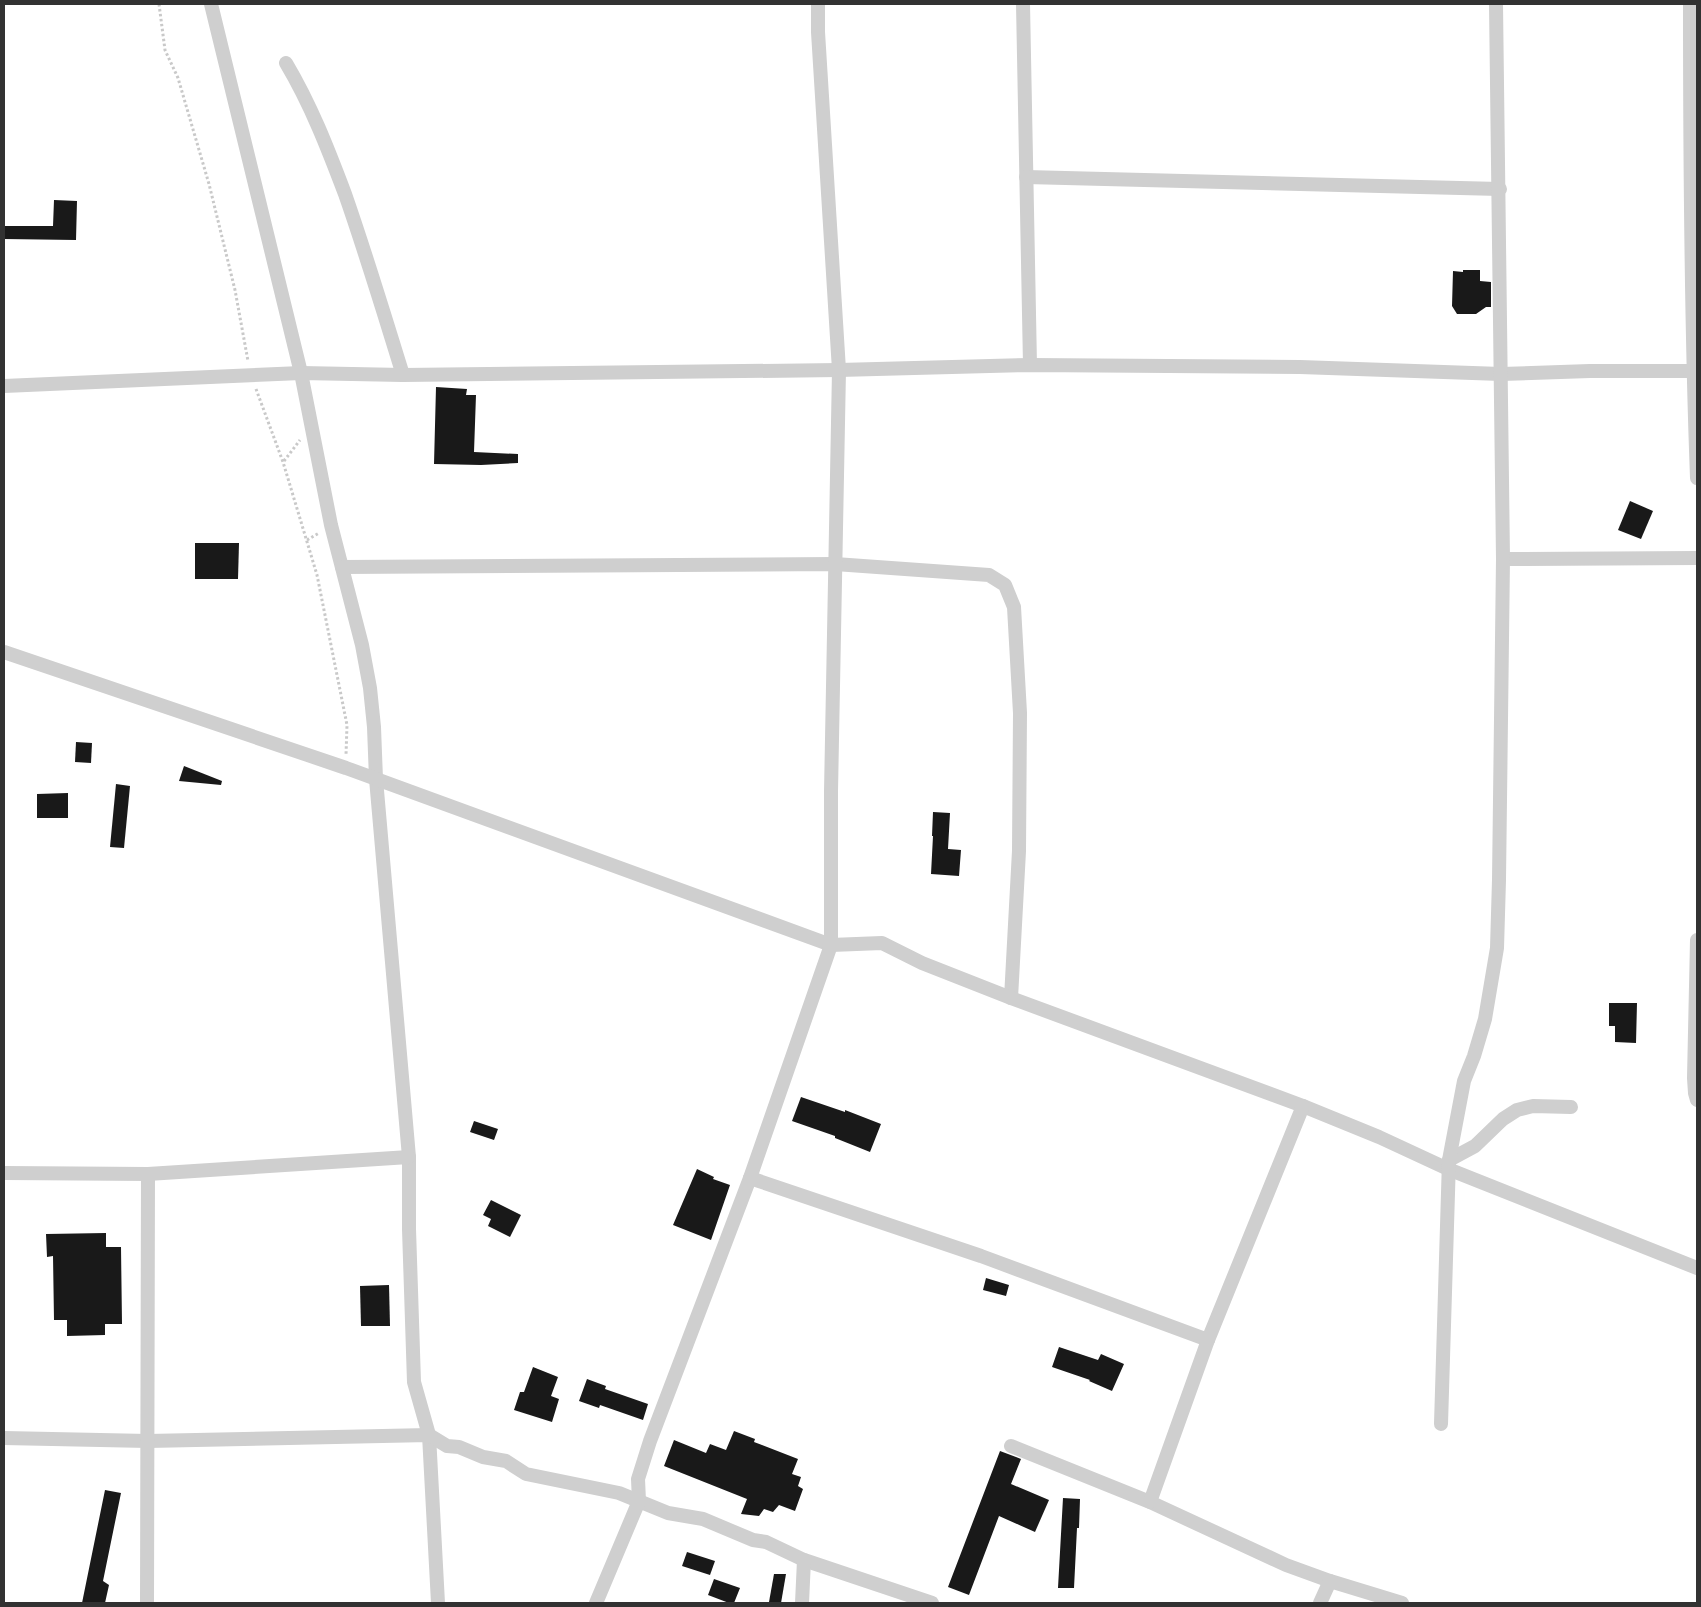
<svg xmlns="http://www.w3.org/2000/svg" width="1701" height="1607" font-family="'Roboto Condensed',sans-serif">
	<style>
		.building { fill: #191919 }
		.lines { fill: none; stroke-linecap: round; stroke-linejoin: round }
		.path { stroke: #c9c9c9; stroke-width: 3; stroke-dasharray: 2.5 2.5; stroke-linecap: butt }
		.street { stroke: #cfcfcf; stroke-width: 14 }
	</style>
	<rect width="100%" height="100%" fill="#fff"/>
	<g class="building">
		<polygon points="54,200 77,201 76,240 4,239 4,226 53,226"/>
		<polygon points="1463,270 1480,270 1480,281 1491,282 1491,307 1486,307 1476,314 1457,314 1452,306 1453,271 1463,272"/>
		<polygon points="436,387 467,389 466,395 476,395 474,452 518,454 518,463 481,465 434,464"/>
		<polygon points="1630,501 1653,511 1641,539 1618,530"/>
		<polygon points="195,543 239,543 238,579 195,579"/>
		<polygon points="76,742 92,743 91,763 75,762"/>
		<polygon points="184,766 222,781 221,785 179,781"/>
		<polygon points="116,784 130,786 124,848 110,847"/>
		<polygon points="68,793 68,818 37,818 37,794"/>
		<polygon points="933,812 950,813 948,849 961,850 959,876 931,874 933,836 932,836"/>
		<polygon points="1609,1003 1637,1003 1636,1043 1615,1042 1615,1026 1609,1026"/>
		<polygon points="801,1097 845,1112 845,1110 881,1124 870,1152 835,1138 835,1136 792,1121"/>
		<polygon points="474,1121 498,1129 494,1140 470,1132"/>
		<polygon points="697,1169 714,1177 713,1179 730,1185 711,1240 673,1225"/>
		<polygon points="491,1200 521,1215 510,1237 488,1226 491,1219 483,1215"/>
		<polygon points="106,1233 106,1247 121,1247 122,1324 105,1324 105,1335 67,1336 67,1320 54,1320 53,1256 47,1257 46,1234"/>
		<polygon points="986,1278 1009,1285 1006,1296 983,1290"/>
		<polygon points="389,1285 390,1326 361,1326 360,1286"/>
		<polygon points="1059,1347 1098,1360 1101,1354 1124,1364 1112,1391 1089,1381 1090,1380 1052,1367"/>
		<polygon points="533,1367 558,1377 551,1396 559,1399 552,1422 514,1410 520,1392 524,1392"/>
		<polygon points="587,1379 606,1386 605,1389 648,1404 643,1420 600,1405 599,1408 579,1401"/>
		<polygon points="734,1431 755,1439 754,1442 798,1459 792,1474 801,1477 798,1486 803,1489 795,1511 779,1505 773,1512 764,1509 759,1516 741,1514 747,1499 664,1466 674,1440 706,1453 710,1444 726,1450"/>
		<polygon points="1000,1451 1021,1459 1011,1484 1049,1500 1035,1532 999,1516 969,1595 948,1587"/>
		<polygon points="105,1490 121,1493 103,1581 109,1585 105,1603 82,1603"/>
		<polygon points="1063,1498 1080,1499 1079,1528 1077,1528 1074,1588 1058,1588"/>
		<polygon points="687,1552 715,1561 710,1575 682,1566"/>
		<polygon points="774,1574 786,1574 781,1603 769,1602"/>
		<polygon points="714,1579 740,1588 734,1603 729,1603 708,1595"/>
	</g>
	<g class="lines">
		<g class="path">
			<polyline points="159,4 165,50 178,78 209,184 235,290 248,361"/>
			<polyline points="256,389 283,462 317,575 347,725 346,755"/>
			<polyline points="284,461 300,440"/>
			<polyline points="307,540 319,533"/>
		</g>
		<g class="street">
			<polyline points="211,4 301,373 331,525 362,645 370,688 374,727 376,779 409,1157 409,1229 414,1382 429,1435 438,1603"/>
			<polyline points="1023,4 1030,365"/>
			<path d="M 1690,4 C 1690,162 1691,320 1697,478"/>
			<path d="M 286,63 C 311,105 328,149 345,194 C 366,254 384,314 403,375"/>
			<polyline points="1026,177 1500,189"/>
			<polyline points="4,386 301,373 403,375 839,370 1030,365 1300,367 1501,374 1590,371 1693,371"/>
			<polyline points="1503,559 1697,558"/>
			<polyline points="342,567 835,564 989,575 1005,585 1014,607 1020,713 1019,851 1011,998"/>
			<polyline points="4,652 346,768 831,945 882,943 922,963 1011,998 1303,1106 1379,1137 1448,1169 1697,1268"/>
			<polyline points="1697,940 1694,1078 1695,1093 1697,1100"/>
			<polyline points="1449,1160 1475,1146 1503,1119 1517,1110 1533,1106 1571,1107"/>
			<polyline points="4,1173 148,1174 409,1157"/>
			<polyline points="750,1178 981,1256 1208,1340"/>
			<polyline points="1441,1424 1449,1160 1464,1081 1474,1056 1485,1019 1497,948 1499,880 1503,559 1496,4"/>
			<polyline points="4,1438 148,1441 429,1435 447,1446 459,1447 483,1457 506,1461 526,1474 619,1493 668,1513 703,1519 753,1540 766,1542 804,1560 932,1603"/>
			<polyline points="1011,1446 1150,1502 1286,1565 1330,1581 1402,1603"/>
			<polyline points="1150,1502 1208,1340 1303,1106"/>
			<polyline points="147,1603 148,1174"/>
			<polyline points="596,1603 639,1501 638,1479 650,1441 750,1178 831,945 831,792 839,370 818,32 818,4"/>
			<polyline points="802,1603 804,1560"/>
			<polyline points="1320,1603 1330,1581"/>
		</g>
	</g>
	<rect width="1701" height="1607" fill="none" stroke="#323232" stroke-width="10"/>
</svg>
